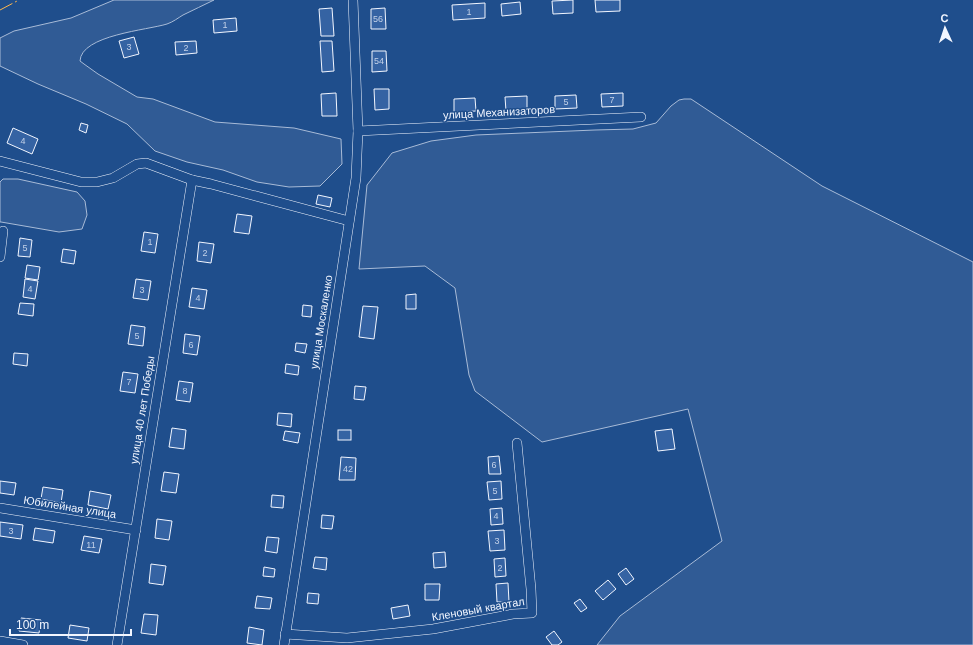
<svg xmlns="http://www.w3.org/2000/svg" width="973" height="645" font-family="Arial,sans-serif">
	<style>
		.green { fill: #305b95; stroke: #a8bbd7 }
		.building { fill: #3563a3; stroke: #f2f6ff }
		.lines { fill: none; stroke-linecap: round; stroke-linejoin: round }
		.minor-casing { stroke: #f2f6ff; stroke-width: 10 }
		.minor { stroke: #1f4e8c; stroke-width: 9 }
		.power { stroke: #ffb74d; stroke-width: 1; stroke-dasharray: 14 3 2 3; stroke-linecap: butt }
		.labels { text-anchor: middle; stroke-width: 3; stroke-linejoin: round; paint-order: stroke }
		.number-label { font-size: 9px; fill: #c3d1e8 }
		.street-label { font-size: 11px; fill: #f2f6ff; stroke: #1f4e8c }
	</style>
	<rect width="100%" height="100%" fill="#1f4e8c"/>
	<g class="green">
		<path d="M 114,0 L 214,0 C 204,5 193,10 183,15 C 178,18 173,22 167,24 C 148,30 81,35 80,61 L 84,64 L 98,74 L 137,97 L 153,99 L 215,122 L 294,128 L 341,139 L 342,164 L 320,186 L 289,187 L 257,182 L 223,170 L 187,162 L 155,151 L 127,124 L 86,104 L 38,84 L 0,66 L 0,38 L 14,31 L 71,18 Z"/>
		<polygon points="684,99 691,99 822,186 973,262 973,645 597,645 620,616 722,541 688,409 542,442 475,391 469,375 455,288 425,266 359,269 367,185 392,153 431,141 476,135 595,130 633,129 656,123 671,106 679,100"/>
		<polygon points="3,179 18,179 77,192 85,201 87,215 82,229 59,232 1,222 0,222 0,182"/>
	</g>
	<g class="building">
		<polygon points="573,0 573,13 553,14 552,1"/>
		<polygon points="595,0 620,0 620,11 596,12"/>
		<polygon points="520,2 521,14 502,16 501,4"/>
		<polygon points="485,3 485,18 453,20 452,5"/>
		<polygon points="332,8 334,36 321,36 319,9"/>
		<polygon points="385,8 386,29 371,29 371,9"/>
		<polygon points="236,18 237,31 214,33 213,20"/>
		<polygon points="134,37 139,54 124,58 119,41"/>
		<polygon points="196,41 197,53 176,55 175,42"/>
		<polygon points="320,41 332,41 334,71 322,72"/>
		<polygon points="372,51 386,51 387,71 372,72"/>
		<polygon points="374,89 389,89 389,109 375,110"/>
		<polygon points="336,93 337,116 322,116 321,94"/>
		<polygon points="623,93 623,106 602,107 601,94"/>
		<polygon points="576,95 577,108 555,109 555,96"/>
		<polygon points="527,96 527,109 506,111 505,97"/>
		<polygon points="475,98 476,111 454,112 454,99"/>
		<polygon points="81,123 88,125 86,133 79,130"/>
		<polygon points="13,128 38,139 32,154 7,143"/>
		<polygon points="318,195 332,198 330,207 316,204"/>
		<polygon points="237,214 252,216 249,234 234,232"/>
		<polygon points="144,232 158,234 155,253 141,251"/>
		<polygon points="20,238 32,240 30,257 18,256"/>
		<polygon points="199,242 214,244 211,263 197,261"/>
		<polygon points="63,249 76,251 74,264 61,262"/>
		<polygon points="27,265 40,267 38,280 25,278"/>
		<polygon points="25,279 38,281 35,299 23,297"/>
		<polygon points="136,279 151,281 148,300 133,298"/>
		<polygon points="192,288 207,290 204,309 189,307"/>
		<polygon points="416,294 416,309 406,309 406,295"/>
		<polygon points="20,303 34,304 33,316 18,314"/>
		<polygon points="303,305 312,306 311,317 302,316"/>
		<polygon points="363,306 378,307 374,339 359,337"/>
		<polygon points="131,325 145,327 143,346 128,344"/>
		<polygon points="185,334 200,336 197,355 183,353"/>
		<polygon points="296,343 307,344 305,353 295,351"/>
		<polygon points="14,353 28,354 27,366 13,364"/>
		<polygon points="286,364 299,366 298,375 285,373"/>
		<polygon points="123,372 138,374 135,393 120,391"/>
		<polygon points="179,381 193,383 190,402 176,400"/>
		<polygon points="355,386 366,387 364,400 354,399"/>
		<polygon points="278,413 292,414 291,427 277,425"/>
		<polygon points="172,428 186,430 184,449 169,447"/>
		<polygon points="672,429 675,449 658,451 655,431"/>
		<rect x="338" y="430" width="13" height="10"/>
		<polygon points="285,431 300,433 298,443 283,440"/>
		<polygon points="499,456 501,474 489,474 488,457"/>
		<polygon points="341,457 356,458 355,480 339,480"/>
		<polygon points="164,472 179,474 176,493 161,491"/>
		<polygon points="0,481 16,483 14,495 0,493"/>
		<polygon points="501,481 502,499 489,500 487,482"/>
		<polygon points="43,487 63,490 61,503 41,499"/>
		<polygon points="90,491 111,495 108,509 88,505"/>
		<polygon points="272,495 284,496 283,508 271,507"/>
		<polygon points="502,508 503,524 491,525 490,509"/>
		<polygon points="322,515 334,516 332,529 321,528"/>
		<polygon points="157,519 172,521 169,540 155,538"/>
		<polygon points="0,522 23,525 21,539 0,536"/>
		<polygon points="35,528 55,531 53,543 33,540"/>
		<polygon points="504,530 505,550 490,551 488,531"/>
		<polygon points="84,536 102,539 99,553 81,550"/>
		<polygon points="267,537 279,538 277,553 265,551"/>
		<polygon points="445,552 446,567 434,568 433,553"/>
		<polygon points="315,557 327,558 326,570 313,568"/>
		<polygon points="505,558 506,576 495,577 494,559"/>
		<polygon points="151,564 166,566 163,585 149,583"/>
		<polygon points="264,567 275,569 274,577 263,576"/>
		<polygon points="626,568 634,579 626,585 618,574"/>
		<polygon points="608,580 616,589 603,600 595,591"/>
		<polygon points="508,583 509,602 497,602 496,584"/>
		<polygon points="425,584 440,584 439,600 425,600"/>
		<polygon points="308,593 319,594 318,604 307,603"/>
		<polygon points="257,596 272,598 270,609 255,608"/>
		<polygon points="580,599 587,608 581,612 574,603"/>
		<polygon points="408,605 410,616 393,619 391,608"/>
		<polygon points="144,614 158,615 156,635 141,633"/>
		<polygon points="21,618 41,620 39,633 19,631"/>
		<polygon points="70,625 89,628 87,641 68,638"/>
		<polygon points="249,627 264,630 262,645 247,643"/>
		<polygon points="554,631 562,642 558,645 552,645 546,637"/>
	</g>
	<g class="lines">
		<g class="minor-casing">
			<g id="minor">
				<polyline points="358,131 641,117"/>
				<polyline points="0,161 81,182 97,182 113,178 137,164 146,163 192,180 211,184 349,221"/>
				<polyline points="0,257 3,231"/>
				<polyline points="0,508 136,530"/>
				<polyline points="285,634 347,638 433,629 513,614 532,613 531,589 517,443"/>
				<polyline points="0,641 23,645"/>
				<path d="M 117,645 C 143,490 166,335 192,180"/>
				<polyline points="284,645 356,178 358,131 353,0"/>
			</g>
		</g>
		<use href="#minor" class="minor"/>
		<polyline class="power" points="0,10 19,0"/>
	</g>
	<g class="labels">
		<g class="number-label">
			<text x="469" y="15">1</text>
			<text x="378" y="22">56</text>
			<text x="225" y="28">1</text>
			<text x="129" y="50">3</text>
			<text x="186" y="51">2</text>
			<text x="379" y="64">54</text>
			<text x="612" y="103">7</text>
			<text x="566" y="105">5</text>
			<text x="23" y="144">4</text>
			<text x="150" y="245">1</text>
			<text x="25" y="251">5</text>
			<text x="205" y="256">2</text>
			<text x="30" y="292">4</text>
			<text x="142" y="293">3</text>
			<text x="198" y="301">4</text>
			<text x="137" y="339">5</text>
			<text x="191" y="348">6</text>
			<text x="129" y="385">7</text>
			<text x="185" y="394">8</text>
			<text x="494" y="468">6</text>
			<text x="348" y="472">42</text>
			<text x="495" y="494">5</text>
			<text x="496" y="519">4</text>
			<text x="11" y="534">3</text>
			<text x="497" y="544">3</text>
			<text x="91" y="548">11</text>
			<text x="500" y="571">2</text>
		</g>
		<g class="street-label">
			<text transform="translate(499 112) rotate(-3)" y="4">улица Механизаторов</text>
			<text transform="translate(321 322) rotate(-81)" y="4">улица Москаленко</text>
			<text transform="translate(142 410) rotate(-81)" y="4">улица 40 лет Победы</text>
			<text transform="translate(70 507) rotate(9)" y="4">Юбилейная улица</text>
			<text transform="translate(478 609) rotate(-10)" y="4">Кленовый квартал</text>
		</g>
	</g>
	<g transform="translate(945 28) rotate(357)" stroke="#1f4e8c" stroke-width="3" paint-order="stroke">
	<path d="M0-3L7 15L0 10L-7 15Z" fill="#f2f6ff"/>
	<text y="-6" font-size="11" font-weight="bold" text-anchor="middle" fill="#f2f6ff">С</text>
	</g>
	<path d="M10 629v6h121v-6" fill="none" stroke="#f2f6ff" stroke-width="2"/>
	<text x="16" y="629" font-size="12" fill="#f2f6ff" stroke="#1f4e8c" stroke-width="3" paint-order="stroke">100 m</text>
</svg>
